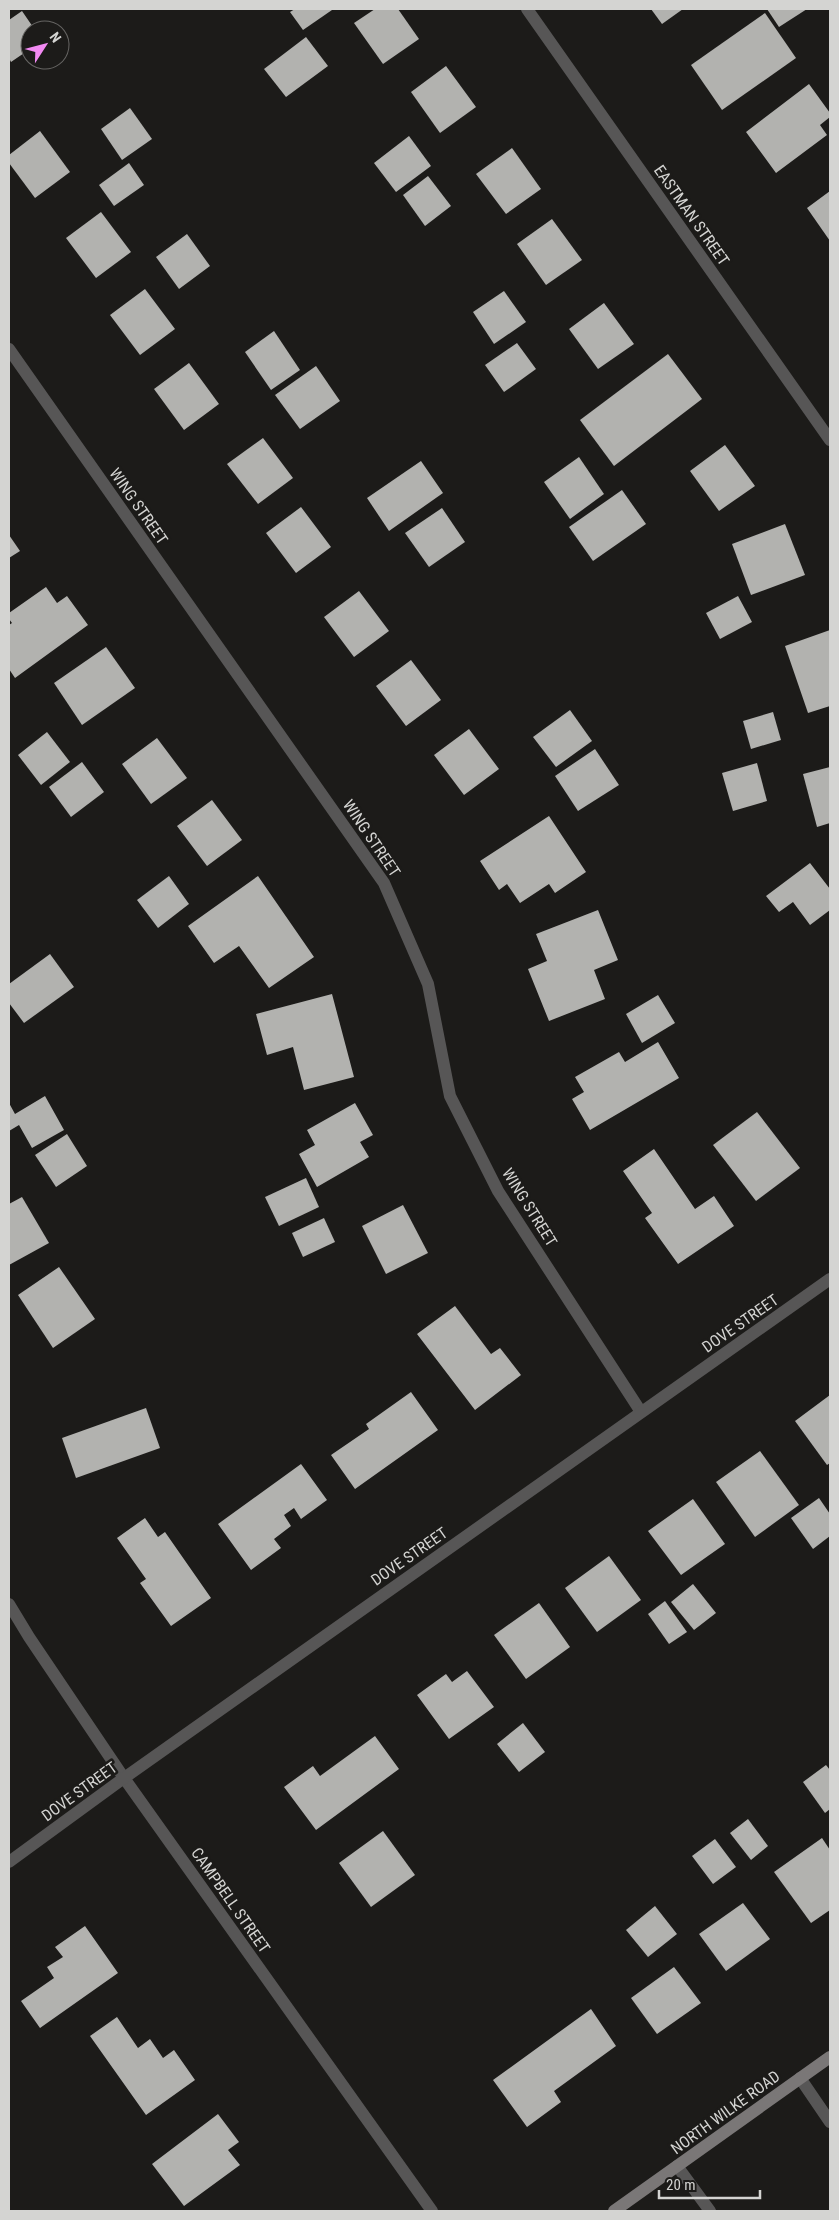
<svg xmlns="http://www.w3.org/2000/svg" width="839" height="2220" font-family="'Roboto Condensed',sans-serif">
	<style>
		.building { fill: #b2b2af }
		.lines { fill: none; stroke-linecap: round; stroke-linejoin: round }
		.service { stroke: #575656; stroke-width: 12 }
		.minor { stroke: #575656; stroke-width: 12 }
		.secondary { stroke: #7a7777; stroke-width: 12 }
		.labels { text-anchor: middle; stroke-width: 5; stroke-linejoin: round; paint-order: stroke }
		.street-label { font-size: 16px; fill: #d4d4d2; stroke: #1c1b19 }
	</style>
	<rect width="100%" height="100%" fill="#1c1b19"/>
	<g class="building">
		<polygon points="295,9 331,9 332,10 303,30 290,12"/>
		<polygon points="375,9 398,9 419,39 383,64 354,23"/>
		<polygon points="651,9 683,9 662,24"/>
		<polygon points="767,9 807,9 779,27"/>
		<polygon points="22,11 35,30 30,30 30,49 11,62 9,58 9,20"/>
		<polygon points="765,13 796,58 722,110 691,65"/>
		<polygon points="306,37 328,66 286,97 264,69"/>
		<polygon points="446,66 476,107 440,133 411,92"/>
		<polygon points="809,84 830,113 830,117 820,125 827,135 776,173 746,132"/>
		<polygon points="130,108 152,139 122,160 101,129"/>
		<polygon points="40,131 70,172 35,198 9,163 9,155"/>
		<polygon points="409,136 431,166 396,192 374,163"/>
		<polygon points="512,148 541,189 506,214 476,174"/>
		<polygon points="129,163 144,185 114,206 99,185"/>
		<polygon points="428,176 451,206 425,226 403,195"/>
		<polygon points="830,191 830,241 807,208"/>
		<polygon points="101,212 131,252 96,278 66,238"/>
		<polygon points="552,219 582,260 546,285 517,244"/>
		<polygon points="187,234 210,266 179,289 156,257"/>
		<polygon points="145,289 175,329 140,355 110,315"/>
		<polygon points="504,291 526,322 494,344 473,312"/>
		<polygon points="604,303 634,344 598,369 569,329"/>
		<polygon points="274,331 300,370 271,390 245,352"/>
		<polygon points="517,343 536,369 504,392 485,365"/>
		<polygon points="668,354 702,399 614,466 580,420"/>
		<polygon points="189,363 219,404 184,430 154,389"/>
		<polygon points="316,366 340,401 300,429 275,395"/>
		<polygon points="263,438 293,478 258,504 227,464"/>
		<polygon points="725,445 755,486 719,511 690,471"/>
		<polygon points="579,457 604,494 570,519 544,482"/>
		<polygon points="421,461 443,493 389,531 367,498"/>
		<polygon points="622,490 646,524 593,561 569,527"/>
		<polygon points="301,507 331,547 296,573 266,533"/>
		<polygon points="442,508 465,542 429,567 405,533"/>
		<polygon points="785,524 805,575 751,595 732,544"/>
		<polygon points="9,535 20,551 9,558"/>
		<polygon points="46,587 57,603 67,596 88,625 15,678 9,669 9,625 12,623 9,619 9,613"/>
		<polygon points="359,591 389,631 354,657 324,617"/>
		<polygon points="738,596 752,622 720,639 706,613"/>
		<polygon points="830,630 830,706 808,713 785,646"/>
		<polygon points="106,647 135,688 82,725 54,683"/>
		<polygon points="411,660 441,700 406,726 376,686"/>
		<polygon points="570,710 592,741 556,767 533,737"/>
		<polygon points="773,712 781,740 751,749 743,721"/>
		<polygon points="469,729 499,769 464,795 434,755"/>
		<polygon points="47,732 70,762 41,785 18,755"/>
		<polygon points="157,738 187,778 151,804 122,764"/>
		<polygon points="595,749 619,785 578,811 555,776"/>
		<polygon points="82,762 104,792 71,817 49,787"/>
		<polygon points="757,763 767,801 733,811 722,773"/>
		<polygon points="830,767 830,823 817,827 803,774"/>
		<polygon points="212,800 242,840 207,866 177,826"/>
		<polygon points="549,816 586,872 555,893 549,884 520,903 507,884 499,890 480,861"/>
		<polygon points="810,863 830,889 830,910 810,925 793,902 779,912 766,896"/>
		<polygon points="169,876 189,904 158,928 137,900"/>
		<polygon points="258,876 314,957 269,988 239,946 214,963 188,926"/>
		<polygon points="598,910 618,960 594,970 605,999 549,1021 528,969 547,961 536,934"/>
		<polygon points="50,954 74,987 24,1023 9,1003 9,984"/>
		<polygon points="332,994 354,1077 304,1090 293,1047 267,1055 256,1014"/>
		<polygon points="658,995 675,1023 642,1043 626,1014"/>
		<polygon points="658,1042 679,1078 590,1130 572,1099 584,1092 575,1077 619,1052 625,1062"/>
		<polygon points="45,1096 64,1130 32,1148 19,1125 9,1131 9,1103 15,1114"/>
		<polygon points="355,1103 373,1135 360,1142 369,1157 317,1187 299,1154 315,1145 307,1130"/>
		<polygon points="757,1112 800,1168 756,1201 713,1145"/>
		<polygon points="67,1134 87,1166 56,1187 35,1155"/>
		<polygon points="654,1149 695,1209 714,1196 734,1226 678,1264 645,1218 652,1213 623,1171"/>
		<polygon points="306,1178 319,1207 279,1226 265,1197"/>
		<polygon points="22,1197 49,1243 9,1265 9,1204"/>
		<polygon points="403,1205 428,1253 386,1274 362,1226"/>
		<polygon points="324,1218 335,1242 303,1257 292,1233"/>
		<polygon points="59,1267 95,1319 53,1348 18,1295"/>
		<polygon points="455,1306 491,1354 500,1348 521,1375 475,1410 417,1334"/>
		<polygon points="411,1392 438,1430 355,1489 331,1455 369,1429 366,1424"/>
		<polygon points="830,1395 830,1463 827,1465 795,1421"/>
		<polygon points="146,1408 160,1448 76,1478 62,1438"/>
		<polygon points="760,1451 799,1505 755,1537 716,1482"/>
		<polygon points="301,1464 327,1500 301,1519 294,1508 284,1515 291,1526 274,1539 281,1548 251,1570 218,1524"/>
		<polygon points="819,1498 830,1514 830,1536 813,1549 791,1518"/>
		<polygon points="693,1499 725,1544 681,1575 648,1531"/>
		<polygon points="145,1518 158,1537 165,1532 211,1598 171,1626 140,1583 146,1579 117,1538"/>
		<polygon points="609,1556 641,1600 597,1632 565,1588"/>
		<polygon points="693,1584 716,1613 694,1630 671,1602"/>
		<polygon points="665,1601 687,1632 669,1644 648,1614"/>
		<polygon points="539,1603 570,1647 526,1679 494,1635"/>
		<polygon points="467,1671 494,1707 449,1739 417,1695 446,1674 452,1682"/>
		<polygon points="523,1723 545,1752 519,1772 497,1744"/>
		<polygon points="375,1736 399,1769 316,1830 284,1787 313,1766 320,1776"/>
		<polygon points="826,1765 830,1770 830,1809 825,1813 803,1782"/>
		<polygon points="748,1819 768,1846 751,1860 730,1833"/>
		<polygon points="383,1831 415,1875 371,1907 339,1863"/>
		<polygon points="822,1838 830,1850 830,1910 811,1923 774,1872"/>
		<polygon points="715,1839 736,1867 713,1884 692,1856"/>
		<polygon points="743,1903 770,1939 726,1971 699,1934"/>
		<polygon points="655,1906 677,1934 648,1957 626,1930"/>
		<polygon points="85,1926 118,1973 40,2028 21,2001 54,1978 47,1967 63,1957 55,1947"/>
		<polygon points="674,1967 701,2003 657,2034 631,1998"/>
		<polygon points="591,2009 616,2046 554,2091 561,2102 527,2127 493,2080"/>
		<polygon points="117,2017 138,2048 150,2039 163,2058 174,2050 195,2080 146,2115 90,2036"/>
		<polygon points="218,2114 239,2142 228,2150 240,2165 184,2206 152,2164"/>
	</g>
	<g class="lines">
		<g class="service">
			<polyline points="800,2078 830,2122"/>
			<polyline points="677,2166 710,2211"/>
		</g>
		<g class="minor">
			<polyline points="527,9 830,440"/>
			<polyline points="9,349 384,883 428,984 450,1096 498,1191 641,1412"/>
			<polyline points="9,1604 29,1637 124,1778 432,2211"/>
			<polyline points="9,1862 124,1778 830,1279"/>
		</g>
		<polyline class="secondary" points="614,2211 830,2057"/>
	</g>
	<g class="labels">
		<g class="street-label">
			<text transform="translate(692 215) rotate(55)" y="6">EASTMAN STREET</text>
			<text transform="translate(139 506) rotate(55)" y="6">WING STREET</text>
			<text transform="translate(372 838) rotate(56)" y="6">WING STREET</text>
			<text transform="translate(530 1207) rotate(58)" y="6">WING STREET</text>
			<text transform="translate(740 1323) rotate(-35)" y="6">DOVE STREET</text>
			<text transform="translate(409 1556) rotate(-35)" y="6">DOVE STREET</text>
			<text transform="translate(79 1791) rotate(-36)" y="6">DOVE STREET</text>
			<text transform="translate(231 1900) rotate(55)" y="6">CAMPBELL STREET</text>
			<text transform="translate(725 2112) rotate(-36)" y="6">NORTH WILKE ROAD</text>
		</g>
	</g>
	<rect width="839" height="2220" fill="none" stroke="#d4d4d2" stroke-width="20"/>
	<g transform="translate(45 45) rotate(54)"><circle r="24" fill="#1c1b19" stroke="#666563"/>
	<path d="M0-4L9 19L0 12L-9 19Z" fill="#f28af2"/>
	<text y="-8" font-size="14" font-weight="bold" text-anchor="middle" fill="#d4d4d2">N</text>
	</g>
	<path d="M659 2190v8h101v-8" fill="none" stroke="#d4d4d2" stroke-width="2.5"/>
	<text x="666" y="2190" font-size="15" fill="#d4d4d2" stroke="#1c1b19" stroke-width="4" paint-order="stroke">20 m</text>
</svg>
